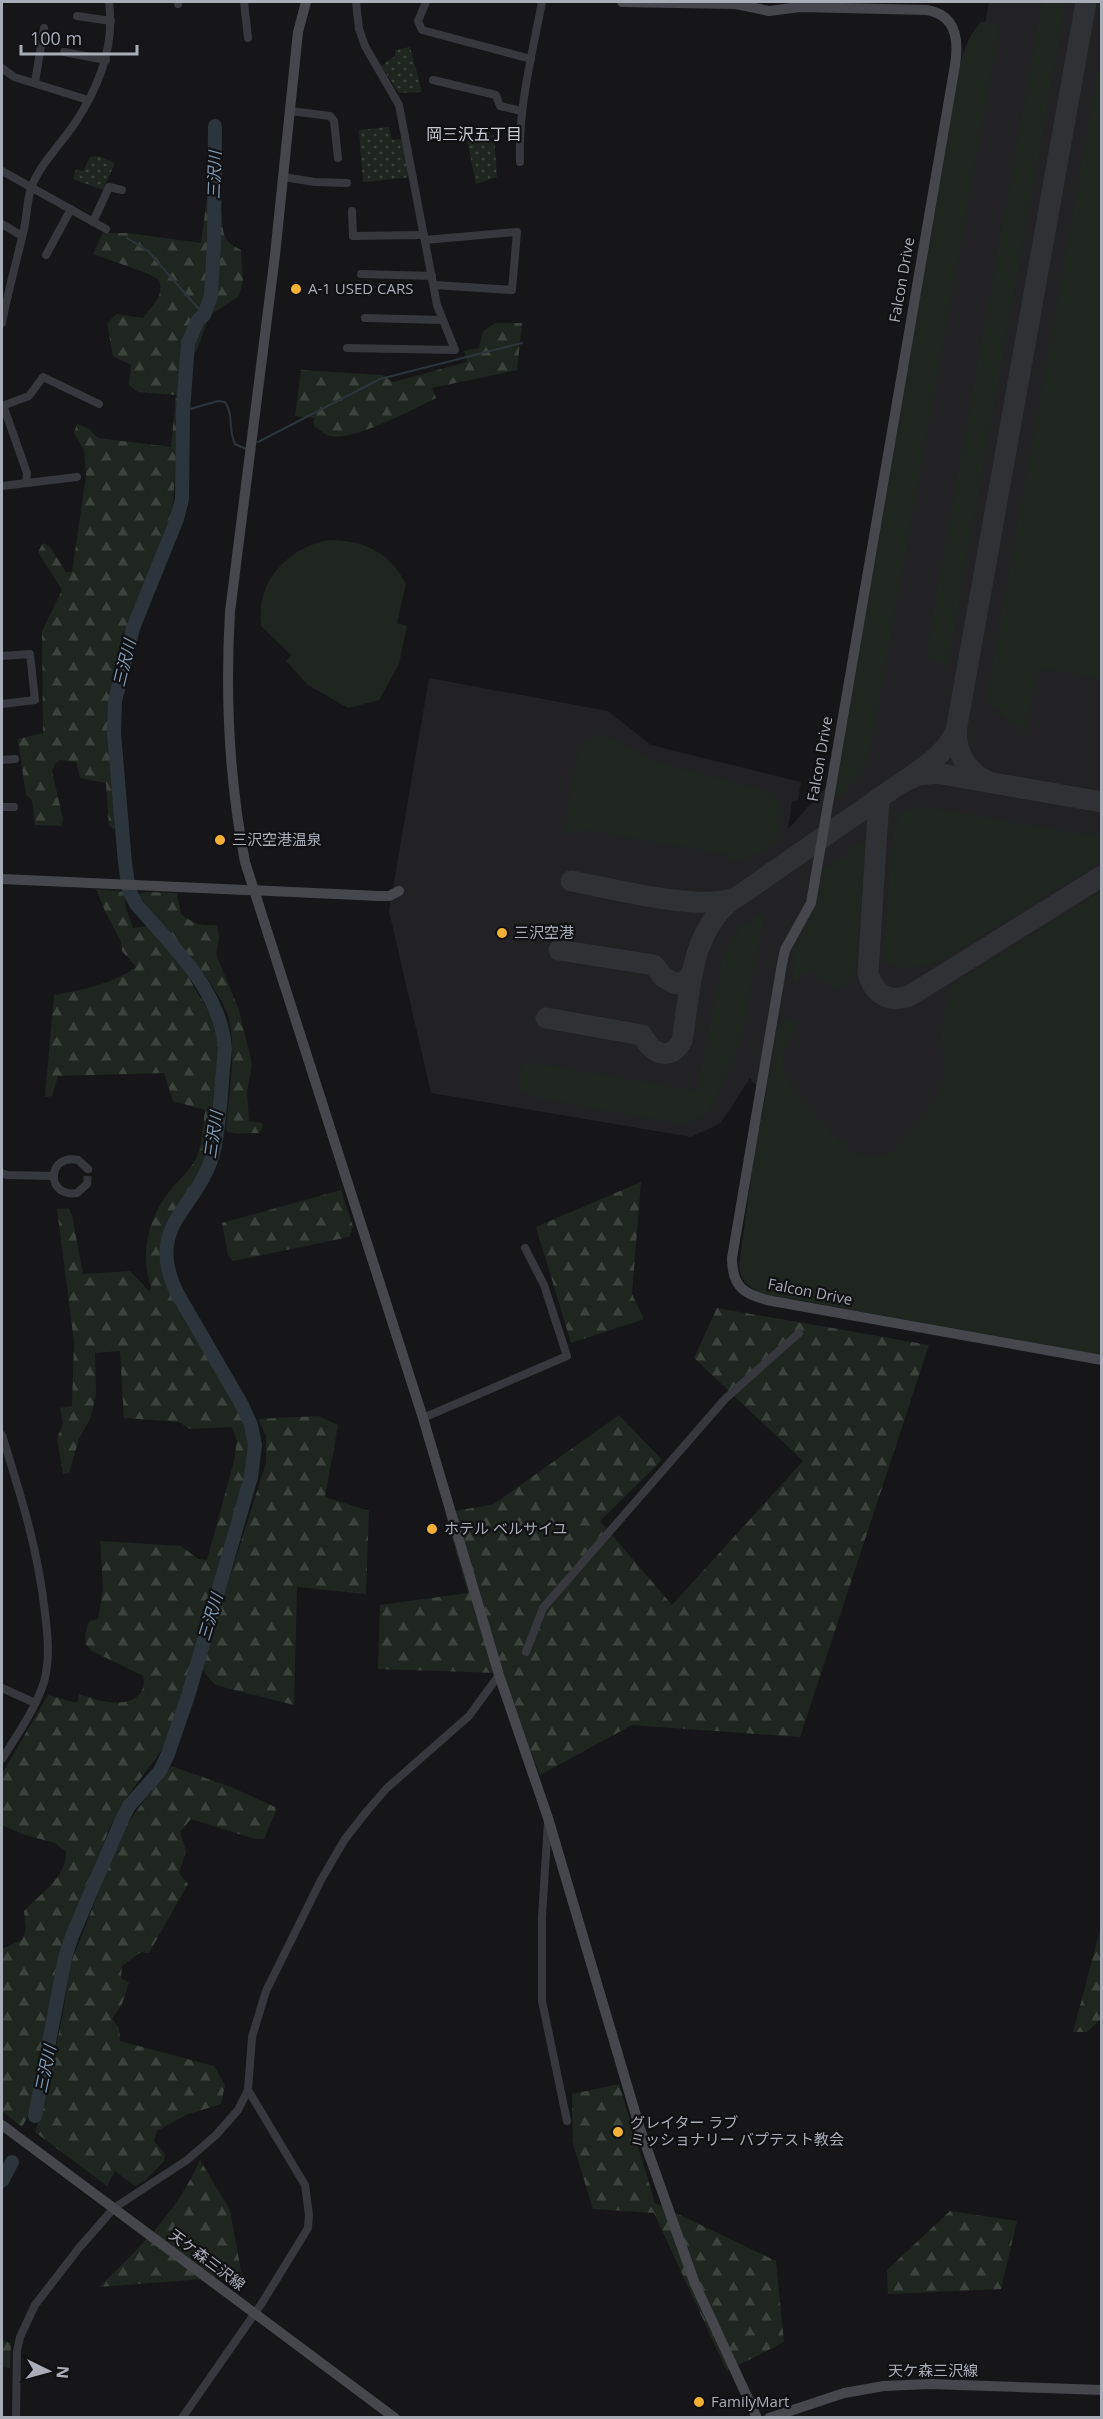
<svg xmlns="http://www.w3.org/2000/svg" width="1103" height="2419" font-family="'Open Sans','Noto Sans JP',sans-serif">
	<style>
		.built { fill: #222225 }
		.grass { fill: #1e261f }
		.forest { fill: url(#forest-firs) }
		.park { fill: url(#park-dots) }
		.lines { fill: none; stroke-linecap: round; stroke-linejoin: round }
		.stream { stroke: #2c353c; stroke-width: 2 }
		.river { stroke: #2c353c; stroke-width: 14 }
		.taxiway { stroke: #303135; stroke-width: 21 }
		.street-tunnel { stroke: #333438; stroke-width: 8; stroke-dasharray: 8 4; stroke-linecap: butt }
		.street { stroke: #37383d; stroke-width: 8 }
		.secondary { stroke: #45474d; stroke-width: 10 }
		.poi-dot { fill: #f2b134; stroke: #111113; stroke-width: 2 }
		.labels { text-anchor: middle; stroke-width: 4.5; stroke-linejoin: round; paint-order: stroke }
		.street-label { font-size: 15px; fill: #a8adb8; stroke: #111113 }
		.poi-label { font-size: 15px; fill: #a8adb8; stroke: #111113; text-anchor: start }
		.neighbourhood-label { font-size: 16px; fill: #c9ccd4; stroke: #111113 }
		.water-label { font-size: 16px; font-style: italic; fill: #7f9bb3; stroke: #111113 }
	</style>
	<defs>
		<pattern id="forest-firs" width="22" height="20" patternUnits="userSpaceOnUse" patternTransform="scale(1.5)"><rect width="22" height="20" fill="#1e261f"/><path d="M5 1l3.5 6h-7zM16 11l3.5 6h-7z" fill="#3c433d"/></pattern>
		<pattern id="park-dots" width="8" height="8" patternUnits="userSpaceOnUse" patternTransform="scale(1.5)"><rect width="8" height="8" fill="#1e261f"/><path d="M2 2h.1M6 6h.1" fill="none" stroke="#3c433d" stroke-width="1.8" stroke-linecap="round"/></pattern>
	</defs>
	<rect width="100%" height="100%" fill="#161618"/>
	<polygon class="built" points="989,2 1101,2 1101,1332 927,1301 750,1078 721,1123 691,1137 431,1093 389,911 429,678 608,711 651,745 801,782 798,800 792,802 788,829 847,764"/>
	<g class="grass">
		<polygon points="1042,2 1066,2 947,670 926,652"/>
		<path d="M 989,21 L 1000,27 L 871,747 C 864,774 857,783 833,798 L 955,87 C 960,64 964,40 981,22 Z"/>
		<polygon points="1101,53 1101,679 1044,668 1038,672 1025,735 986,700"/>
		<path d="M 327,540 C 364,540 389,551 406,584 L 397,623 L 407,626 L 399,664 L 379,700 L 348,708 L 308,685 L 286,661 L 291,655 L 261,626 C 256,582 285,550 327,540 Z"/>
		<path d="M 601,733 L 651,760 L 772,793 L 781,806 C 782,815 781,827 778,836 C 773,851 742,862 727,860 L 728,855 L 580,829 L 579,835 L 564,832 L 577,754 L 587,741 Z"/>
		<path d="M 920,806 L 1101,837 L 1101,861 L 939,962 L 902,969 L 894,967 L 884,957 L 883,950 L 894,828 C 898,815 907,807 920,806 Z"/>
		<polygon points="867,838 856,966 854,973 835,992 812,968 794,984 793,949 813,914 820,872"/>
		<path d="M 1101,891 L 1101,1355 L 764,1294 C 750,1289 741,1282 739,1267 L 753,1161 L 779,1023 L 787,1016 L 797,1029 C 787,1041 780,1055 784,1071 C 787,1084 839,1143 851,1150 C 861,1156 881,1159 891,1152 C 901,1144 938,1099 941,1087 C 947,1062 934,1017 951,998 L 946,993 L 953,984 Z"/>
		<polygon points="765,909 744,1030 736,1055 709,1113 693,1122 682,1124 536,1098 522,1091 519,1081 523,1061 697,1091 723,956 738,929"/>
	</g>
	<g class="forest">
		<path d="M 208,191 L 213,191 L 212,212 L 222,214 C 223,234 222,241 241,250 L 243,281 L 239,296 L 210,315 L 196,352 L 183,353 L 172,517 L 122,638 L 108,716 L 117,827 L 113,829 L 109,826 L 106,783 L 80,778 L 76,762 L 60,760 L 55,764 L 52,771 L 63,819 L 61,826 L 35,825 L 32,800 L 26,795 L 18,739 L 43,733 L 42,631 L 62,590 L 38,552 L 43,543 L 50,547 L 66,572 L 72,572 L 86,476 L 84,450 L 74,433 L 77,424 L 89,429 L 98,438 L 171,447 L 176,395 L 138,392 L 129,385 L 131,365 L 113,356 L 107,324 L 116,314 L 143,318 C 152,305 165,296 159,280 L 149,274 L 93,254 L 103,233 L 128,233 L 201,243 Z"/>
		<path d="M 495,323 L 522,323 L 517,370 L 432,388 L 436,398 C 416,408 352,442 330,436 C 325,435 319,429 314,426 L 314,418 L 295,416 L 301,370 L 382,375 L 393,382 L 467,362 L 464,351 L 479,348 L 483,331 Z"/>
		<path d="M 96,889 L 125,892 L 126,909 L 133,928 L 149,926 L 164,941 L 187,975 L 214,1020 L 220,1047 L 217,1090 L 208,1158 L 201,1173 L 169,1222 L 161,1243 L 161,1261 L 175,1300 L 239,1405 L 250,1444 L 248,1470 L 222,1563 L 166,1744 L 127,1797 L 109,1829 L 61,1957 L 34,2104 L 22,2127 L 2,2111 L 2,1949 L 22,1940 L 26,1929 L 24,1911 C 39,1895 68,1876 66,1852 L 55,1843 L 25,1835 L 2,1825 L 2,1774 L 48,1695 L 77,1703 L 79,1694 C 89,1697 99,1701 108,1702 C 127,1705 148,1698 143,1676 L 92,1651 L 86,1645 L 85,1635 L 89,1621 L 98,1619 L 103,1588 L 100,1541 L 181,1546 L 198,1559 L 207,1560 L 234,1461 L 237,1441 L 232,1427 L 190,1429 L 179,1422 L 124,1418 L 120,1351 L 95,1353 L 96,1394 L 91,1417 L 79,1439 L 69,1473 L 63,1474 L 57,1439 L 63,1423 L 60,1408 L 72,1406 L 74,1342 L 57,1209 L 68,1208 L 72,1215 L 83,1274 L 130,1271 L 149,1291 L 151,1287 C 139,1252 149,1216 172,1188 C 180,1178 193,1168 197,1156 C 203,1141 203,1125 205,1110 L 173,1101 L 164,1073 L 58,1076 L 52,1096 L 45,1097 L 54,995 C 82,990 113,984 136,967 L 122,951 L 121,942 L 105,911 Z"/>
		<path d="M 146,892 L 177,893 L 181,914 C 193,924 202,926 217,925 L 219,938 L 216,954 L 239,1010 L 252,1064 L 247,1091 L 249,1121 L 262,1123 L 263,1128 L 259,1133 C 248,1133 236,1135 226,1131 C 228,1095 238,1052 228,1016 C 217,980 162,927 138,894 Z"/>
		<polygon points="641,1182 632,1294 644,1319 571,1343 536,1227"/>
		<polygon points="341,1190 353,1227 349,1237 233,1261 228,1255 222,1223"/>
		<polygon points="717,1308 929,1345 800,1737 632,1725 540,1775 499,1673 378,1669 380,1605 468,1593 445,1513 494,1504 619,1415 662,1460 600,1521 672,1605 803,1461 694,1358"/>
		<polygon points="318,1416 338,1425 325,1497 369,1511 366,1594 297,1587 294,1705 215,1685 201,1668 266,1463 266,1436 258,1419"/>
		<polygon points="171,1766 231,1787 275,1807 276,1811 264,1839 255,1839 191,1819 180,1832 186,1851 179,1873 188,1884 149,1953 141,1952 122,1966 121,1978 129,1983 122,2004 112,2019 119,2028 120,2041 214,2066 225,2085 221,2104 186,2115 157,2131 154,2141 165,2154 164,2161 146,2180 135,2186 115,2171 107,2186 35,2132 44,2106 63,2013 70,1965 125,1826"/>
		<polygon points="1101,1927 1101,2019 1087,2032 1073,2032"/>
		<polygon points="619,2084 655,2203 776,2261 784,2342 727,2371 654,2213 593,2209 573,2144 572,2094"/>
		<path d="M 200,2160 L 230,2210 L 242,2276 L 99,2287 C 141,2246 176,2214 200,2160 Z"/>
		<polygon points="950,2211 1017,2221 1001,2289 888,2294 887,2270"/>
		<polygon points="2,2340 11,2343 10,2368 2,2367"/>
	</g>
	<g class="park">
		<polygon points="410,47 422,92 399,93 381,66 395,56 395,50"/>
		<polygon points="389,127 392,140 402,139 409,176 405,178 363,182 359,130"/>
		<polygon points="494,135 497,177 476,184 467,139"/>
		<polygon points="99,156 115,163 103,190 73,179 76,169 83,171 90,157"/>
	</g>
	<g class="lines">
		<g class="stream">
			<polyline points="127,238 148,251 204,315"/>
			<path d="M 183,411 L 218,401 L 225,402 C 234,415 228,430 235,444 L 246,449"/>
			<polyline points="258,442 380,379 522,343"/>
		</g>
		<g class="river">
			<path d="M 35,2116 L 65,1958 L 72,1936 L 123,1817 L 129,1806 L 160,1771 L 168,1754 L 188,1696 L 251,1477 L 255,1445 L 251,1425 L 242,1405 L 177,1293 C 143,1223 200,1209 214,1150 C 221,1118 221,1082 225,1049 C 221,990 172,946 136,904 L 129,890 L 125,863 L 114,733 L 115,701 L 133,628 L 177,519 L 182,499 L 183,411 L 188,343 L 198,320 L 204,315 L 211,296 L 214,243 L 215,126"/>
			<polyline points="2,2181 12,2162"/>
		</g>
		<g class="taxiway">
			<path d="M 957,726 C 954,749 965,771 987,781"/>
			<path d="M 901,783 C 923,768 944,756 956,731 L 1086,2"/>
			<path d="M 879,798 L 868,973 C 874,995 890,1004 911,995 L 1102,876"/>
			<path d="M 571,881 C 610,888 701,912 734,898"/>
			<polyline points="559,950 654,965 663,977 676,984 687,980 693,971"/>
			<path d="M 546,1018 L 642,1035 C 652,1053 669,1063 682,1041 C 690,994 689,939 727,904 L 901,783 L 919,775 L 936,773 L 1102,802"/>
		</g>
		<polyline class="street-tunnel" points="87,1184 88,1169"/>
		<g class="street">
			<polyline points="244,2 248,38"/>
			<polyline points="426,2 418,21 422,30 531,59"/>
			<polyline points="178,4 178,2"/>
			<polyline points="77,16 111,21"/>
			<polyline points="64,52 106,60"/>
			<polyline points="2,68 14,77 88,100"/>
			<polyline points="433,80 496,95 500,106 521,111"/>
			<polyline points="35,82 44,28"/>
			<polyline points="291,111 330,116 334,121 338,158"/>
			<path d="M 520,162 C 518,108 532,55 542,2"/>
			<polyline points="2,171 106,229"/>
			<polyline points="283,177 315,182 347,183"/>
			<polyline points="352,211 353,236 424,235"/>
			<polyline points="93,222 109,187 122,190"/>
			<polyline points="2,224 22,236"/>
			<polyline points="425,240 517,232 512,290 434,285"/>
			<polyline points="46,255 71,209"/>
			<polyline points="361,274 432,276"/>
			<polyline points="365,318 442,320"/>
			<path d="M 2,323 C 8,291 17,260 24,229 C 27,216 27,201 31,188 C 40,164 61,144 75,123 C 99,87 115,45 109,2"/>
			<polyline points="347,348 455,350 437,305 399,105 365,46 359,29 356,2"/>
			<polyline points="3,405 27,473 26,482"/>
			<polyline points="2,406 29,396 43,377 99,404"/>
			<polyline points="2,486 77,477"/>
			<polyline points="2,656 30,654 35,700 2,704"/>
			<polyline points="2,760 15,759"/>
			<polyline points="2,807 14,807"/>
			<polyline points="2,1173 7,1175 54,1176"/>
			<path d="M 87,1184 L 77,1193 C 45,1198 47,1153 78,1160 L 88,1169"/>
			<polyline points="423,1418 567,1356 544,1285 525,1248"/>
			<path d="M 2,1435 C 21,1496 38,1549 45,1613 C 48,1636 50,1660 44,1682 C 35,1710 17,1735 2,1759"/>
			<polyline points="526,1652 543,1608 725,1399 799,1333"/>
			<polyline points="2,1688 35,1703"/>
			<polyline points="548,1822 542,1917 542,2001 567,2121"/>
			<polyline points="16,2418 17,2351 20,2337 35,2305 79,2248 114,2208 187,2160 216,2135 238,2110 248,2090 252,2037 266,1991 321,1880 345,1839 367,1811 387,1788 469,1716 499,1675"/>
			<polyline points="182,2418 262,2303 308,2228 309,2215 305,2185 248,2090"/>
		</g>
		<g class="secondary">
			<path d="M 306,2 L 298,32 L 275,255 L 230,612 C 225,697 229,779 245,862 L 423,1418 L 499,1675 L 548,1818 L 640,2129 L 695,2284 L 757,2418"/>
			<path d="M 622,2 L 736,4 L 769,11 L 800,7 L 927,10 C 956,15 959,40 955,65 L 811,903 L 785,950 L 782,964 L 732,1258 C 732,1288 745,1295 772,1301 L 1102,1360"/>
			<polyline points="2,879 379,896 389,896 399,891"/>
			<polyline points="2,2125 395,2418"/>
			<polyline points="769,2418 844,2393 884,2386 930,2384 1102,2390"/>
		</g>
	</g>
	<g class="poi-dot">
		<circle cx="296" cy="289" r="6"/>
		<circle cx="220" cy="840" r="6"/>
		<circle cx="502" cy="933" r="6"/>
		<circle cx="432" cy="1529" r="6"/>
		<circle cx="618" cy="2132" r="6"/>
		<circle cx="699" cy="2402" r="6"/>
	</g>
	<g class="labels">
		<g class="street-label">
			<text transform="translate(902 280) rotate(-80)" y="5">Falcon Drive</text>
			<text transform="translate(820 759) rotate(-80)" y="5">Falcon Drive</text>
			<text transform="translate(810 1292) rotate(11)" y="5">Falcon Drive</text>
			<text transform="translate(207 2260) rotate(37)" y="5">天ケ森三沢線</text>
			<text x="933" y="2376">天ケ森三沢線</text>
		</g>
		<g class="poi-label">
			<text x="308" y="294">A-1 USED CARS</text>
			<text x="232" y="845">三沢空港温泉</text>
			<text x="514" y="938">三沢空港</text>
			<text x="444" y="1534">ホテル ベルサイユ</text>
			<text x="630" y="2128">グレイター ラブ<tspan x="630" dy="17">ミッショナリー バプテスト教会</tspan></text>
			<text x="711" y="2407">FamilyMart</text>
		</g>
		<g class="neighbourhood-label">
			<text x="474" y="140">岡三沢五丁目</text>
		</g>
		<g class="water-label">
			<text transform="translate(214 175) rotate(-88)" y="6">三沢川</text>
			<text transform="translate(124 663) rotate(-76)" y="6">三沢川</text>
			<text transform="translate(213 1135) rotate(-82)" y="6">三沢川</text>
			<text transform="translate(210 1617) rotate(-73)" y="6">三沢川</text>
			<text transform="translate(45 2069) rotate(-78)" y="6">三沢川</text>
		</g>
	</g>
	<rect width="1103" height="2419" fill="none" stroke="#a8adb8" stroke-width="6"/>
	<g transform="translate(48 2371) rotate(95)" stroke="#111113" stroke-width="4.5" paint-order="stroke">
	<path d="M0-4.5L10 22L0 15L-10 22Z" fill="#a8adb8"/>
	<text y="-9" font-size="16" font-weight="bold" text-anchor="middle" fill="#a8adb8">N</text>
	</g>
	<path d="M21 45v9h116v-9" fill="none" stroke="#a8adb8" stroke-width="3"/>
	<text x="30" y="45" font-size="18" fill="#a8adb8" stroke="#111113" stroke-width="4.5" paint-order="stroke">100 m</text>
</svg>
